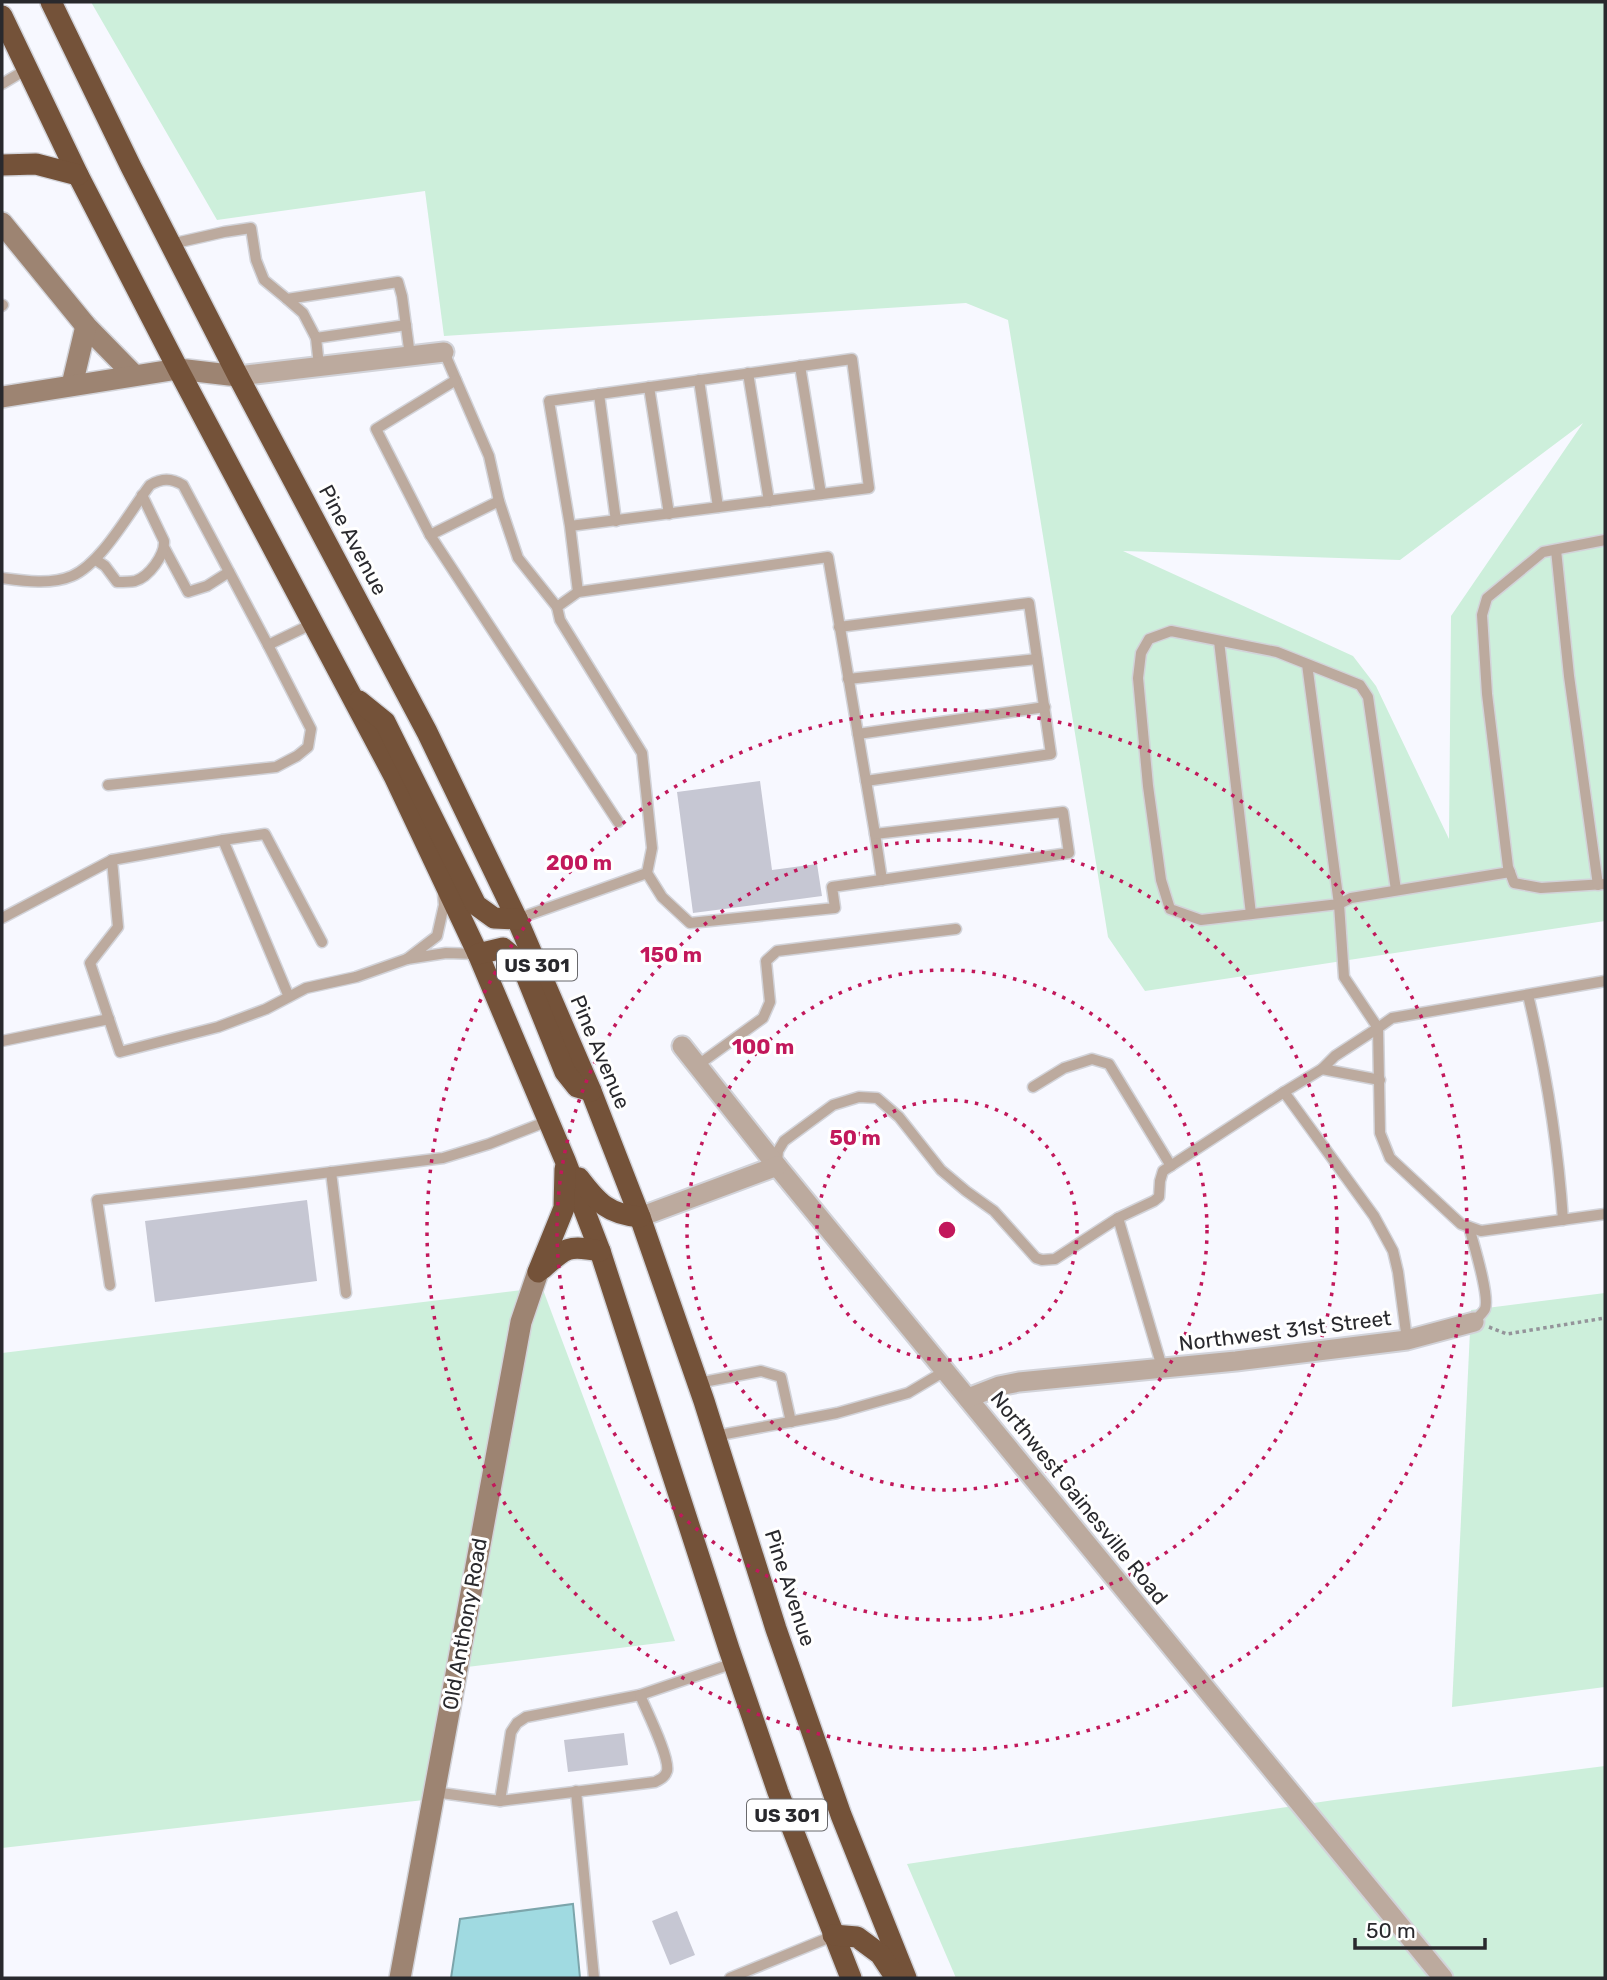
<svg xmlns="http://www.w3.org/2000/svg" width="1607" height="1980" font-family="Rubik,sans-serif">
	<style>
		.green { fill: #cdefdb; fill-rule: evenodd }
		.water { fill: #a0dae1; stroke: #7ca5ab; stroke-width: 2 }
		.building { fill: #c6c7d3 }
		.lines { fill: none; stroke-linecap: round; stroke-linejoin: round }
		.lane-casing { stroke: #d2d3d9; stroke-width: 13 }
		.street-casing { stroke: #d2d3d9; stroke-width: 23 }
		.secondary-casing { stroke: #d2d3d9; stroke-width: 24 }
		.highway-casing { stroke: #d2d3d9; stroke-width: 24 }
		.path { stroke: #94949a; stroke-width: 3.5; stroke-dasharray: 3.5 3.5; stroke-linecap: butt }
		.lane { stroke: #bcaa9e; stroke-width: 10 }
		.street { stroke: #bcaa9e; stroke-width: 19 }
		.secondary { stroke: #9d8472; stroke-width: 21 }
		.highway { stroke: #745239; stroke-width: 21 }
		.ring { fill: none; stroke: #c2185b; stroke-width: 3.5; stroke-dasharray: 3.5 7 }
		.labels { text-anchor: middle; stroke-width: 6; stroke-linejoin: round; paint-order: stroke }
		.shield { fill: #fff; stroke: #69696c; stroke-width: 2 }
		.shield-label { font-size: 19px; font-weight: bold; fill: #29292d }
		.street-label { font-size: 21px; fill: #29292d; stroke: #fff }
		.centre { fill: #c2185b; stroke: #fff; stroke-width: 3.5 }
		.ring-label { font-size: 21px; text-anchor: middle; font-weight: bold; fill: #c2185b; stroke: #fff; stroke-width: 6; stroke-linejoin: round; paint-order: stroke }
	</style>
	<rect width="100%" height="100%" fill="#f7f8ff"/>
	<g class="green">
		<path d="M 91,2 L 1605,2 L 1605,921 L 1145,991 L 1108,937 L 1008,320 L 966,303 L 444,336 L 425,191 L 217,220 ZM 1583,423 L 1451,616 L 1449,839 L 1376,686 L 1353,656 L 1123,551 L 1400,560 Z"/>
		<polygon points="542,1287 675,1641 467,1667 530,1325"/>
		<polygon points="522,1290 424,1800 2,1848 2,1353"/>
		<polygon points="1605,1293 1605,1687 1452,1707 1471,1310"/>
		<polygon points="1605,1766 1605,1978 956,1978 907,1864 1334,1800"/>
	</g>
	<polygon class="water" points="573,1904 580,1978 451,1978 460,1919"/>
	<g class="building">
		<polygon points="760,781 772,870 817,864 822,896 693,913 677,792"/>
		<polygon points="307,1200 317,1281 155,1302 145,1221"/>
		<polygon points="624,1733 628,1765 568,1772 564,1740"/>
		<polygon points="677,1911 695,1955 670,1965 652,1921"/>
	</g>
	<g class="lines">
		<g class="lane-casing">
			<g id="lane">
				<polyline points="2,84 27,69"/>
				<polyline points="171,244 224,232 251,228 256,260 264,280 287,299 398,282 402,296 410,356"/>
				<polyline points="287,299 303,313 316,338 406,325"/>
				<polyline points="2,306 3,305"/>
				<polyline points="316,338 319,366"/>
				<polyline points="444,352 489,456 499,501 518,558 557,607"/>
				<polyline points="800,366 821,494"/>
				<polyline points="748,373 769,501"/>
				<polyline points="456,380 376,429 430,535 618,822"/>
				<polyline points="699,380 718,507"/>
				<polyline points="649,387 669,514"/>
				<polyline points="599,394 616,521"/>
				<polyline points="570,526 869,488 852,359 549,401 570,526 578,592"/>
				<polyline points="430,535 499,501"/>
				<polyline points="1605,540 1543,552 1487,598 1482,615 1487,694 1508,867 1514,883 1541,888 1605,884"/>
				<polyline points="165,549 188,592 207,586 229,572"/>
				<polyline points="1556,550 1569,676 1598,885"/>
				<path d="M 96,560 L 105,566 L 117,582 C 123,582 129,582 135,581 C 149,577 165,555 164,541 L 142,495"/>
				<path d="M 2,578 C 24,581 51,585 72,576 C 102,563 130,511 150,485 C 162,478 171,478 183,485 L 268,645 L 314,623"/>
				<polyline points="839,627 1029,603 1051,754 866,781"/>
				<polyline points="1219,641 1251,914"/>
				<polyline points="1307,664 1339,904 1201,920 1170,909 1161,880 1148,786 1138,678 1141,653 1149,639 1171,631 1277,652 1360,685 1368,697 1396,890"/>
				<polyline points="848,679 1037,659"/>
				<polyline points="858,734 1045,707"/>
				<polyline points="108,785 276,767 297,756 308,747 311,729 268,645"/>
				<polyline points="875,834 882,880"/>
				<polyline points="223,840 265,834 322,942"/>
				<polyline points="443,894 444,905 437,936 407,959 446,953 478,954"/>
				<polyline points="2,918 112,860"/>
				<polyline points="517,919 647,873 662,897 690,923 835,908 832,887 1069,853 1063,812 875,834 828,557 578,592 557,607 560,620 642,753 652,848 647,873"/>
				<polyline points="1605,981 1392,1018 1378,1028 1380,1133 1390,1158 1461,1224 1481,1231 1605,1214"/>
				<path d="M 1528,995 C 1546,1070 1558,1144 1563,1220"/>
				<polyline points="289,997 223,840 112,860 118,927 90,963 120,1052 218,1027 266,1009 306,988 356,977 407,959"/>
				<polyline points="2,1041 109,1019"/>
				<polyline points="698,1065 763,1018 770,1002 766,961 777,951 956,929"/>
				<polyline points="1322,1069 1380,1080"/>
				<polyline points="1033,1087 1064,1068 1092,1059 1109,1064 1171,1166"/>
				<polyline points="1284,1092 1374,1216 1393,1251 1398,1272 1407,1340"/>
				<polyline points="777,1162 778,1151 784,1141 833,1105 859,1097 877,1098 899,1117 941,1170 966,1191 994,1211 1036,1258 1042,1260 1055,1259 1118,1218 1154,1201 1159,1197 1160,1181 1163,1171 1284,1092 1322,1069 1335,1056 1378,1028 1344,977 1339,904 1351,898 1510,872"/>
				<polyline points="331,1172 346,1293"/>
				<polyline points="1118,1218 1162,1367"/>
				<path d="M 1469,1227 C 1473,1242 1490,1296 1485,1309 C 1483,1313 1477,1318 1474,1322"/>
				<polyline points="110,1285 97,1200 244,1183 443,1158 489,1144 548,1121"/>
				<polyline points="698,1383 761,1371 781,1377 791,1422"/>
				<polyline points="715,1436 837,1413 908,1393 945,1371"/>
				<polyline points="576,1791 594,1978"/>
				<polyline points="434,1792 500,1801 511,1732 517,1723 526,1717 640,1695 734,1663"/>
				<path d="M 500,1801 L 655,1782 C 661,1779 665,1777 667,1771 C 670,1757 646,1710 640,1695"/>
				<polyline points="730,1978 833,1936"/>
			</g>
		</g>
		<g class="street-casing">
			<g id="street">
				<polyline points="238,376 444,352"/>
				<polyline points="682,1046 777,1166 1443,1978"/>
				<polyline points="640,1217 777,1166"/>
				<polyline points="968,1398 999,1386 1019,1382 1236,1361 1407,1340 1474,1322"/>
			</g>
		</g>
		<g class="secondary-casing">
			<g id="secondary">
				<polyline points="2,223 86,326 134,375"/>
				<polyline points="72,385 86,326"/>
				<polyline points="2,397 178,369 238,376"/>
				<polyline points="400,1978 521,1322 538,1272"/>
			</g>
		</g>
		<g class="highway-casing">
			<g id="highway">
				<polyline points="51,2 131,167 238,376 427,732 517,919 591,1091 640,1217 704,1401 776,1629 841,1815 906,1978"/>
				<polyline points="2,16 78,175 178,369 394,776 478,954 565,1160 600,1251 729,1649 778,1792 851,1978"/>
				<polyline points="2,165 36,164 78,175"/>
				<polyline points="359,701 385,722 476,905 494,918 517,919"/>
				<polyline points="478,954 503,948 521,963 565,1072 577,1087 591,1091"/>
				<path d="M 579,1178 C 598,1203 608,1214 640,1217"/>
				<path d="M 542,1269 C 566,1247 568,1245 600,1251"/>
				<polyline points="538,1272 564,1208 565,1169"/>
				<polyline points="833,1935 857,1937 880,1954 896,1978"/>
			</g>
		</g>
		<polyline class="path" points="1489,1327 1507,1334 1605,1318"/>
		<use href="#lane" class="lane"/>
		<use href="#street" class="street"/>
		<use href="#secondary" class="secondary"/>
		<use href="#highway" class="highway"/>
	</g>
	<g class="ring">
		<circle cx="947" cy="1230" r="130"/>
		<circle cx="947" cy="1230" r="260"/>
		<circle cx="947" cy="1230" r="390"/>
		<circle cx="947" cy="1230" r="520"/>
	</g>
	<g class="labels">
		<g class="shield">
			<rect x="497" y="949.5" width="80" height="31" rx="5"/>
			<rect x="747" y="1799.5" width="80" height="31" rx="5"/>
		</g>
		<g class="shield-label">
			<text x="537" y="972">US 301</text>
			<text x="787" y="1822">US 301</text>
		</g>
		<g class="street-label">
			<text transform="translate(353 540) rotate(62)" y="7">Pine Avenue</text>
			<text transform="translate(600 1052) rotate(67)" y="7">Pine Avenue</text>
			<text transform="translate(1285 1331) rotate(-7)" y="7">Northwest 31st Street</text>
			<text transform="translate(1079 1498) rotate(51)" y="7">Northwest Gainesville Road</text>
			<text transform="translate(790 1588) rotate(72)" y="7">Pine Avenue</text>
			<text transform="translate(465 1624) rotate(-80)" y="7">Old Anthony Road</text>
		</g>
	</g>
	<circle cx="947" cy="1230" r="10" class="centre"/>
	<g class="ring-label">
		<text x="579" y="870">200 m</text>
		<text x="671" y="962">150 m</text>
		<text x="763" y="1054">100 m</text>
		<text x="855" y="1145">50 m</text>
	</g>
	<rect width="1607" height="1980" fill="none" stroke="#29292d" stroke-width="7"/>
	<path d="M1355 1938v10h130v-10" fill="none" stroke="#29292d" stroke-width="3.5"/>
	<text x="1366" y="1938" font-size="21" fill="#29292d" stroke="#ffffff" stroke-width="5" paint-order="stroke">50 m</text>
</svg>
